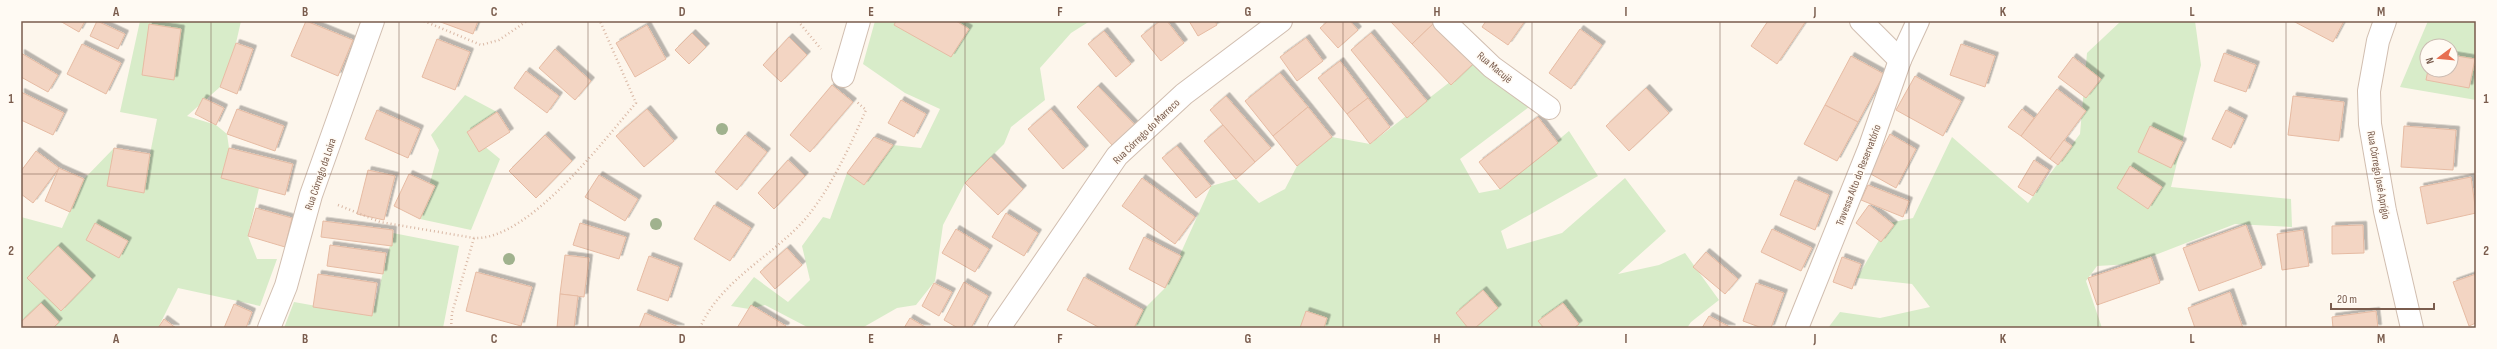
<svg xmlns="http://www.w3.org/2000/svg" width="2497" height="349" font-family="'Sofia Sans Condensed',sans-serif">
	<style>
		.green { fill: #d8ecc9; fill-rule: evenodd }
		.building { fill: #f3d5c3; stroke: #e6bba3; filter: url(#shadow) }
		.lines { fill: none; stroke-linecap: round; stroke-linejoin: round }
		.street-casing { stroke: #d1beb0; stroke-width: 24 }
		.path { stroke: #d9b8a5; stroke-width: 2.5; stroke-dasharray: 1 3; stroke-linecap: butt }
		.street { stroke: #fff; stroke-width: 22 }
		.tree { fill: #a0b28e }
		.grid { fill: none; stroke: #7a5c4d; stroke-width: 1; stroke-opacity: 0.55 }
		.labels { text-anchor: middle; stroke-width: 3; stroke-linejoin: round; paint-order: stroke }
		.street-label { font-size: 11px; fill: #7a5c4d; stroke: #fffaf3 }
		.neatline { fill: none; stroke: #7a5c4d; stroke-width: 1.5 }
		.grid-label { font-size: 13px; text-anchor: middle; font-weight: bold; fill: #7a5c4d }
	</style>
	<defs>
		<filter id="shadow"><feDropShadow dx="3.5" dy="-3.5" stdDeviation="0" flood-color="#0004"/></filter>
	</defs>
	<rect width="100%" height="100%" fill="#fdf6ec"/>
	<g class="green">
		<polygon points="140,21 241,21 236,43 220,87 187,116 216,125 227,134 229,148 221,178 259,188 248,236 257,259 277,259 260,306 178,288 158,328 21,328 21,217 62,228 84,179 114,148 148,164 157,119 120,112"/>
		<polygon points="875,21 1090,21 1071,33 1040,68 1045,100 1011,127 1004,144 965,183 943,225 935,281 916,305 897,308 862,328 809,328 765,305 749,309 731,306 754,277 788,302 810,280 802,246 823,217 830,219 847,173 864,185 893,145 921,148 940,109 905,93 863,64"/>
		<polygon points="2121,21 2195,21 2201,65 2171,187 2291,199 2292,227 2235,224 2132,264 2097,266 2086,281 2102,328 1828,328 1840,312 1880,318 1930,307 1912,284 1857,278 1889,223 1913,218 1952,137 2028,203 2080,134 2087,53"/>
		<path d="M 2428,21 L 2476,21 L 2476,100 L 2400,87 ZM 2427,46 L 2451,46 L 2451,70 L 2427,70 Z"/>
		<polygon points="1473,64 1529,107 1460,159 1479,193 1500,189 1569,131 1598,176 1501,231 1507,249 1562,233 1625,178 1666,231 1618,274 1659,265 1685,253 1719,300 1691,322 1687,328 1134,328 1143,310 1165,288 1211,186 1236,179 1259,203 1285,189 1297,166 1332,137 1370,144"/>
		<polygon points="465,95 497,112 467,132 500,159 471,230 420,219 439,150 431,135"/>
		<polygon points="393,233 459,246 443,328 284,328 294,302 372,316"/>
	</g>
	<g class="building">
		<polygon points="60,21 85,21 79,32"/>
		<polygon points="97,21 125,34 118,49 90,36"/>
		<polygon points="306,21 353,40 338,76 291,56"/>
		<polygon points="438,21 478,21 473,34"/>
		<polygon points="896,21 956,21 969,29 951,57 894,25"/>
		<polygon points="1160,21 1167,21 1184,43 1161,61 1141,36"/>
		<polygon points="1189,21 1215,21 1217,25 1198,36"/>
		<polygon points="1328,21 1350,21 1358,30 1338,48 1320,28"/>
		<polygon points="1390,21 1432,21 1434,23 1412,44"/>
		<polygon points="1486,21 1525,21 1508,45 1482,27"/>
		<polygon points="1768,21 1806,21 1777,64 1751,46"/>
		<polygon points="2293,21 2344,21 2333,42"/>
		<polygon points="1434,23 1473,64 1451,85 1412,44"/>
		<polygon points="149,24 181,29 174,80 142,75"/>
		<polygon points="647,25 666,59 635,77 616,43"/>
		<polygon points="1580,29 1602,45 1571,89 1549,73"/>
		<polygon points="1104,31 1131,64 1116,77 1088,44"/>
		<polygon points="692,33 706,47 689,64 675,50"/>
		<polygon points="1371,33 1427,101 1407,118 1351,50"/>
		<polygon points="789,37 807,55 781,82 763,65"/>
		<polygon points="1306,38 1323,61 1297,81 1280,57"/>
		<polygon points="437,39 470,52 455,90 422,77"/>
		<polygon points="236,43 253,49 237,94 220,87"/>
		<polygon points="82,44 121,63 106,94 67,74"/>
		<polygon points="1961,44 1995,56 1985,87 1950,75"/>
		<polygon points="555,49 591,81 575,100 539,68"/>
		<polygon points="21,53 58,75 48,92 21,77"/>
		<polygon points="2224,53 2256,65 2246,92 2214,81"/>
		<polygon points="2451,55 2475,59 2469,88 2426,80 2428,70 2451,70"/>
		<polygon points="1851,56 1884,74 1858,122 1825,105"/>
		<polygon points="2073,57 2101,79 2086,98 2058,77"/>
		<polygon points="1340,61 1368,98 1347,114 1318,78"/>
		<polygon points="526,71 559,96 547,113 514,88"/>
		<polygon points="1280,73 1308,107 1273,136 1245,101"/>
		<polygon points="1915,76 1961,101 1943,136 1896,110"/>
		<polygon points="832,85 853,102 810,152 790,135"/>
		<polygon points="1098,86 1135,125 1113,146 1077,107"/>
		<polygon points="1646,88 1669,113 1629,151 1606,126"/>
		<polygon points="2057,89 2086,111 2050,159 2021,136"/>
		<polygon points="21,92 64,113 53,135 21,120"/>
		<polygon points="1226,96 1271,148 1255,162 1210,110"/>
		<polygon points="2293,96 2344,102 2339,141 2288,135"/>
		<polygon points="203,98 224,108 216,125 195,114"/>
		<polygon points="1368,98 1390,127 1370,144 1347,114"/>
		<polygon points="901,100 926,114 914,137 888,123"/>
		<polygon points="1825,105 1858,122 1837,161 1804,144"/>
		<polygon points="1308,107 1332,137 1297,166 1273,136"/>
		<polygon points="237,109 284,126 275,151 227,134"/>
		<polygon points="647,109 674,141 644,167 616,136"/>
		<polygon points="1051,109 1085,149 1063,169 1028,129"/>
		<polygon points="2022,109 2034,118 2021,136 2008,127"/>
		<polygon points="377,110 420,129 408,158 365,139"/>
		<polygon points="2226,110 2244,119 2231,148 2212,139"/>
		<polygon points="497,112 510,132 479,152 467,132"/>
		<polygon points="1538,117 1558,143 1500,189 1479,162"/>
		<polygon points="1223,125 1255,162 1236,179 1204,141"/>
		<polygon points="2150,126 2183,142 2171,168 2138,152"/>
		<polygon points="2404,126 2456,130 2453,170 2401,167"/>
		<polygon points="1890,134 1916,149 1896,188 1869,173"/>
		<polygon points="545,135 572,161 536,198 509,171"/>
		<polygon points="745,135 767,152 737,190 715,172"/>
		<polygon points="874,137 893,145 864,185 847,173"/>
		<polygon points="2064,140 2072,146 2058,165 2050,159"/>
		<polygon points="1177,146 1211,186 1196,198 1162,158"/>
		<polygon points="114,148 150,154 144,193 107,186"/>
		<polygon points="229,148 293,164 285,195 221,178"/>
		<polygon points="36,151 59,168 33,203 21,194 21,171"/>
		<polygon points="991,157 1023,189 998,215 965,183"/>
		<polygon points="788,160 805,176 774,209 758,193"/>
		<polygon points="2034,160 2049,170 2033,196 2018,187"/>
		<polygon points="2130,166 2162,187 2148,209 2117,188"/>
		<polygon points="59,168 84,179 70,212 45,201"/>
		<polygon points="368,170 395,176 384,220 357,214"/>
		<polygon points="409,174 435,186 420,219 394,206"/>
		<polygon points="599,175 638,199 625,221 585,197"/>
		<polygon points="2471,177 2476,213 2427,224 2420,187"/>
		<polygon points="1142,178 1195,217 1175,244 1122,206"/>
		<polygon points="1795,180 1829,195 1815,230 1780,215"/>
		<polygon points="1868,185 1909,201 1903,217 1861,200"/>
		<polygon points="714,205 751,228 730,261 694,239"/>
		<polygon points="1869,205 1894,225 1881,242 1856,223"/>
		<polygon points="256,208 292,218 285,247 248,236"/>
		<polygon points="1006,213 1038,233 1024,256 992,237"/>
		<polygon points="323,221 393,230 392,246 321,237"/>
		<polygon points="95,223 128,241 119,258 86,240"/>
		<polygon points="580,223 626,237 619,259 573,245"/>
		<polygon points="2246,225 2262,268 2199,291 2183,248"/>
		<polygon points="2363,225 2364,253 2332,254 2332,226"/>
		<polygon points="956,229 989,249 975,272 942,253"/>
		<polygon points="1772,229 1812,248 1801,271 1761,252"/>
		<polygon points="2303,230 2309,266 2282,270 2277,234"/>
		<polygon points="1144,237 1181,256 1165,288 1129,269"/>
		<polygon points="330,245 386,253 383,274 327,266"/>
		<polygon points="58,246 92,279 61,311 27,278"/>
		<polygon points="787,248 802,265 775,289 760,272"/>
		<polygon points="1706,252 1738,279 1725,294 1693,267"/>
		<polygon points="565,255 589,258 584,297 560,294"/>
		<polygon points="649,256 679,267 668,301 637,290"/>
		<polygon points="1842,257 1861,264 1852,289 1833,282"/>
		<polygon points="2151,257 2160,283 2097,305 2088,278"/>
		<polygon points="476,272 532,287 521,326 466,311"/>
		<polygon points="318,274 377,283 372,316 313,307"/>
		<polygon points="2476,274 2476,323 2469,326 2453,282"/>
		<polygon points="1084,277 1143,310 1134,328 1100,328 1067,310"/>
		<polygon points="964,282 988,296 971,328 958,328 944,320"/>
		<polygon points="934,283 952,292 939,316 922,306"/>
		<polygon points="1756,283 1784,293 1771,328 1762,328 1743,321"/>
		<polygon points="1483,290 1498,308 1475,328 1468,328 1456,313"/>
		<polygon points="2230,292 2243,328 2195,328 2188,308"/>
		<polygon points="560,294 578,296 574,328 557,328"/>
		<polygon points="41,303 59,322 53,328 21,328 21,322"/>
		<polygon points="1563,303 1579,324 1574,328 1544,328 1538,321"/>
		<polygon points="234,304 252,312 246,328 224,328"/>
		<polygon points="751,305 786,326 785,328 737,328"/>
		<polygon points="1306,311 1327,318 1324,328 1300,328"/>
		<polygon points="2376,311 2378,328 2333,328 2332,317"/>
		<polygon points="645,313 681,328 639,328"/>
		<polygon points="1709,316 1732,328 1702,328"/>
		<polygon points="910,318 927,328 904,328"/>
		<polygon points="164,319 176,328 158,328"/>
	</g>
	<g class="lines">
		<g class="street-casing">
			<g id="street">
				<polyline points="1444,21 1492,67 1549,108"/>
				<polyline points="1861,21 1900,60"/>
				<polyline points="2385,21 2378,41 2369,91 2370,124 2385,211 2412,328"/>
				<polyline points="843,76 859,21"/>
				<polyline points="269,328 286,286 311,195 373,21"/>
				<polyline points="999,328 1117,156 1184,94 1281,21"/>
				<polyline points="1797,328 1869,149 1900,60 1918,21"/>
			</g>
		</g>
		<g class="path">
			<polyline points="424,21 481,45 499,40 527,21"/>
			<polyline points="798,21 821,49"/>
			<path d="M 338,205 L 380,222 L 474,238 C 528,241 603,141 636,103 L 600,21"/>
			<polyline points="451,328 452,313 474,238"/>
			<path d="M 700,328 C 720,280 775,255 807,217 C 832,186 850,146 866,110 L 857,102"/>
		</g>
		<use href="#street" class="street"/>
	</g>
	<g class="tree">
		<circle cx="722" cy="129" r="6"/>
		<circle cx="656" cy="224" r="6"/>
		<circle cx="509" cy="259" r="6"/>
	</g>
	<path class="grid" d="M 211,21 L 211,328M 399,21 L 399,328M 588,21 L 588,328M 777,21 L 777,328M 965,21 L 965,328M 1154,21 L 1154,328M 1343,21 L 1343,328M 1532,21 L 1532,328M 1720,21 L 1720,328M 1909,21 L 1909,328M 2098,21 L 2098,328M 2286,21 L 2286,328M 21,174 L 2476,174"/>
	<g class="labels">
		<g class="street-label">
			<text transform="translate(1495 67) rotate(40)" y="4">Rua Macujê</text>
			<text transform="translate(1146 131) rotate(-44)" y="4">Rua Córrego do Marreco</text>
			<text transform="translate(320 174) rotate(-71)" y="4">Rua Córrego da Loira</text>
			<text transform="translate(1858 175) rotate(-69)" y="4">Travessa Alto do Reservatório</text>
			<text transform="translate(2379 175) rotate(80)" y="4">Rua Córrego José Aprígio</text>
		</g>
	</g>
	<rect width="2497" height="349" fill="none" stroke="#fffaf3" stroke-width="44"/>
	<g transform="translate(2439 58) rotate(254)"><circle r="19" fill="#fffaf3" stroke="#cabbb1"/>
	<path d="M0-3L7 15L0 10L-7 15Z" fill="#e76f51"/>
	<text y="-6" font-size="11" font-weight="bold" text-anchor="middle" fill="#7a5c4d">N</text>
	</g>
	<path d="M2331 303v6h103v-6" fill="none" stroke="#7a5c4d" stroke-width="2"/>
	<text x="2337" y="303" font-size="12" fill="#7a5c4d" stroke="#fffaf3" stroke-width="3" paint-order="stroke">20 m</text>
	<rect x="22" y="22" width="2453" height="305" class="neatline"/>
	<g class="grid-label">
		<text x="116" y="16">A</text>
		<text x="305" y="16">B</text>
		<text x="494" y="16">C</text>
		<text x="682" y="16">D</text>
		<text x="871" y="16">E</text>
		<text x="1060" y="16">F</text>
		<text x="1248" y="16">G</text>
		<text x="1437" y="16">H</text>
		<text x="1626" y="16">I</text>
		<text x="1815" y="16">J</text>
		<text x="2003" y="16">K</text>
		<text x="2192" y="16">L</text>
		<text x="2381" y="16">M</text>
		<text x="11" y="103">1</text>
		<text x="2486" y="103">1</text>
		<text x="11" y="255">2</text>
		<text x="2486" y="255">2</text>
		<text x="116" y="343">A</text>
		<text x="305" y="343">B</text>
		<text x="494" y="343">C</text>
		<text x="682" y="343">D</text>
		<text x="871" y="343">E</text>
		<text x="1060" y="343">F</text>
		<text x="1248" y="343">G</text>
		<text x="1437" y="343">H</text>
		<text x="1626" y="343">I</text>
		<text x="1815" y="343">J</text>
		<text x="2003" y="343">K</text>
		<text x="2192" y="343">L</text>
		<text x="2381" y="343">M</text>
	</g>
</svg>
